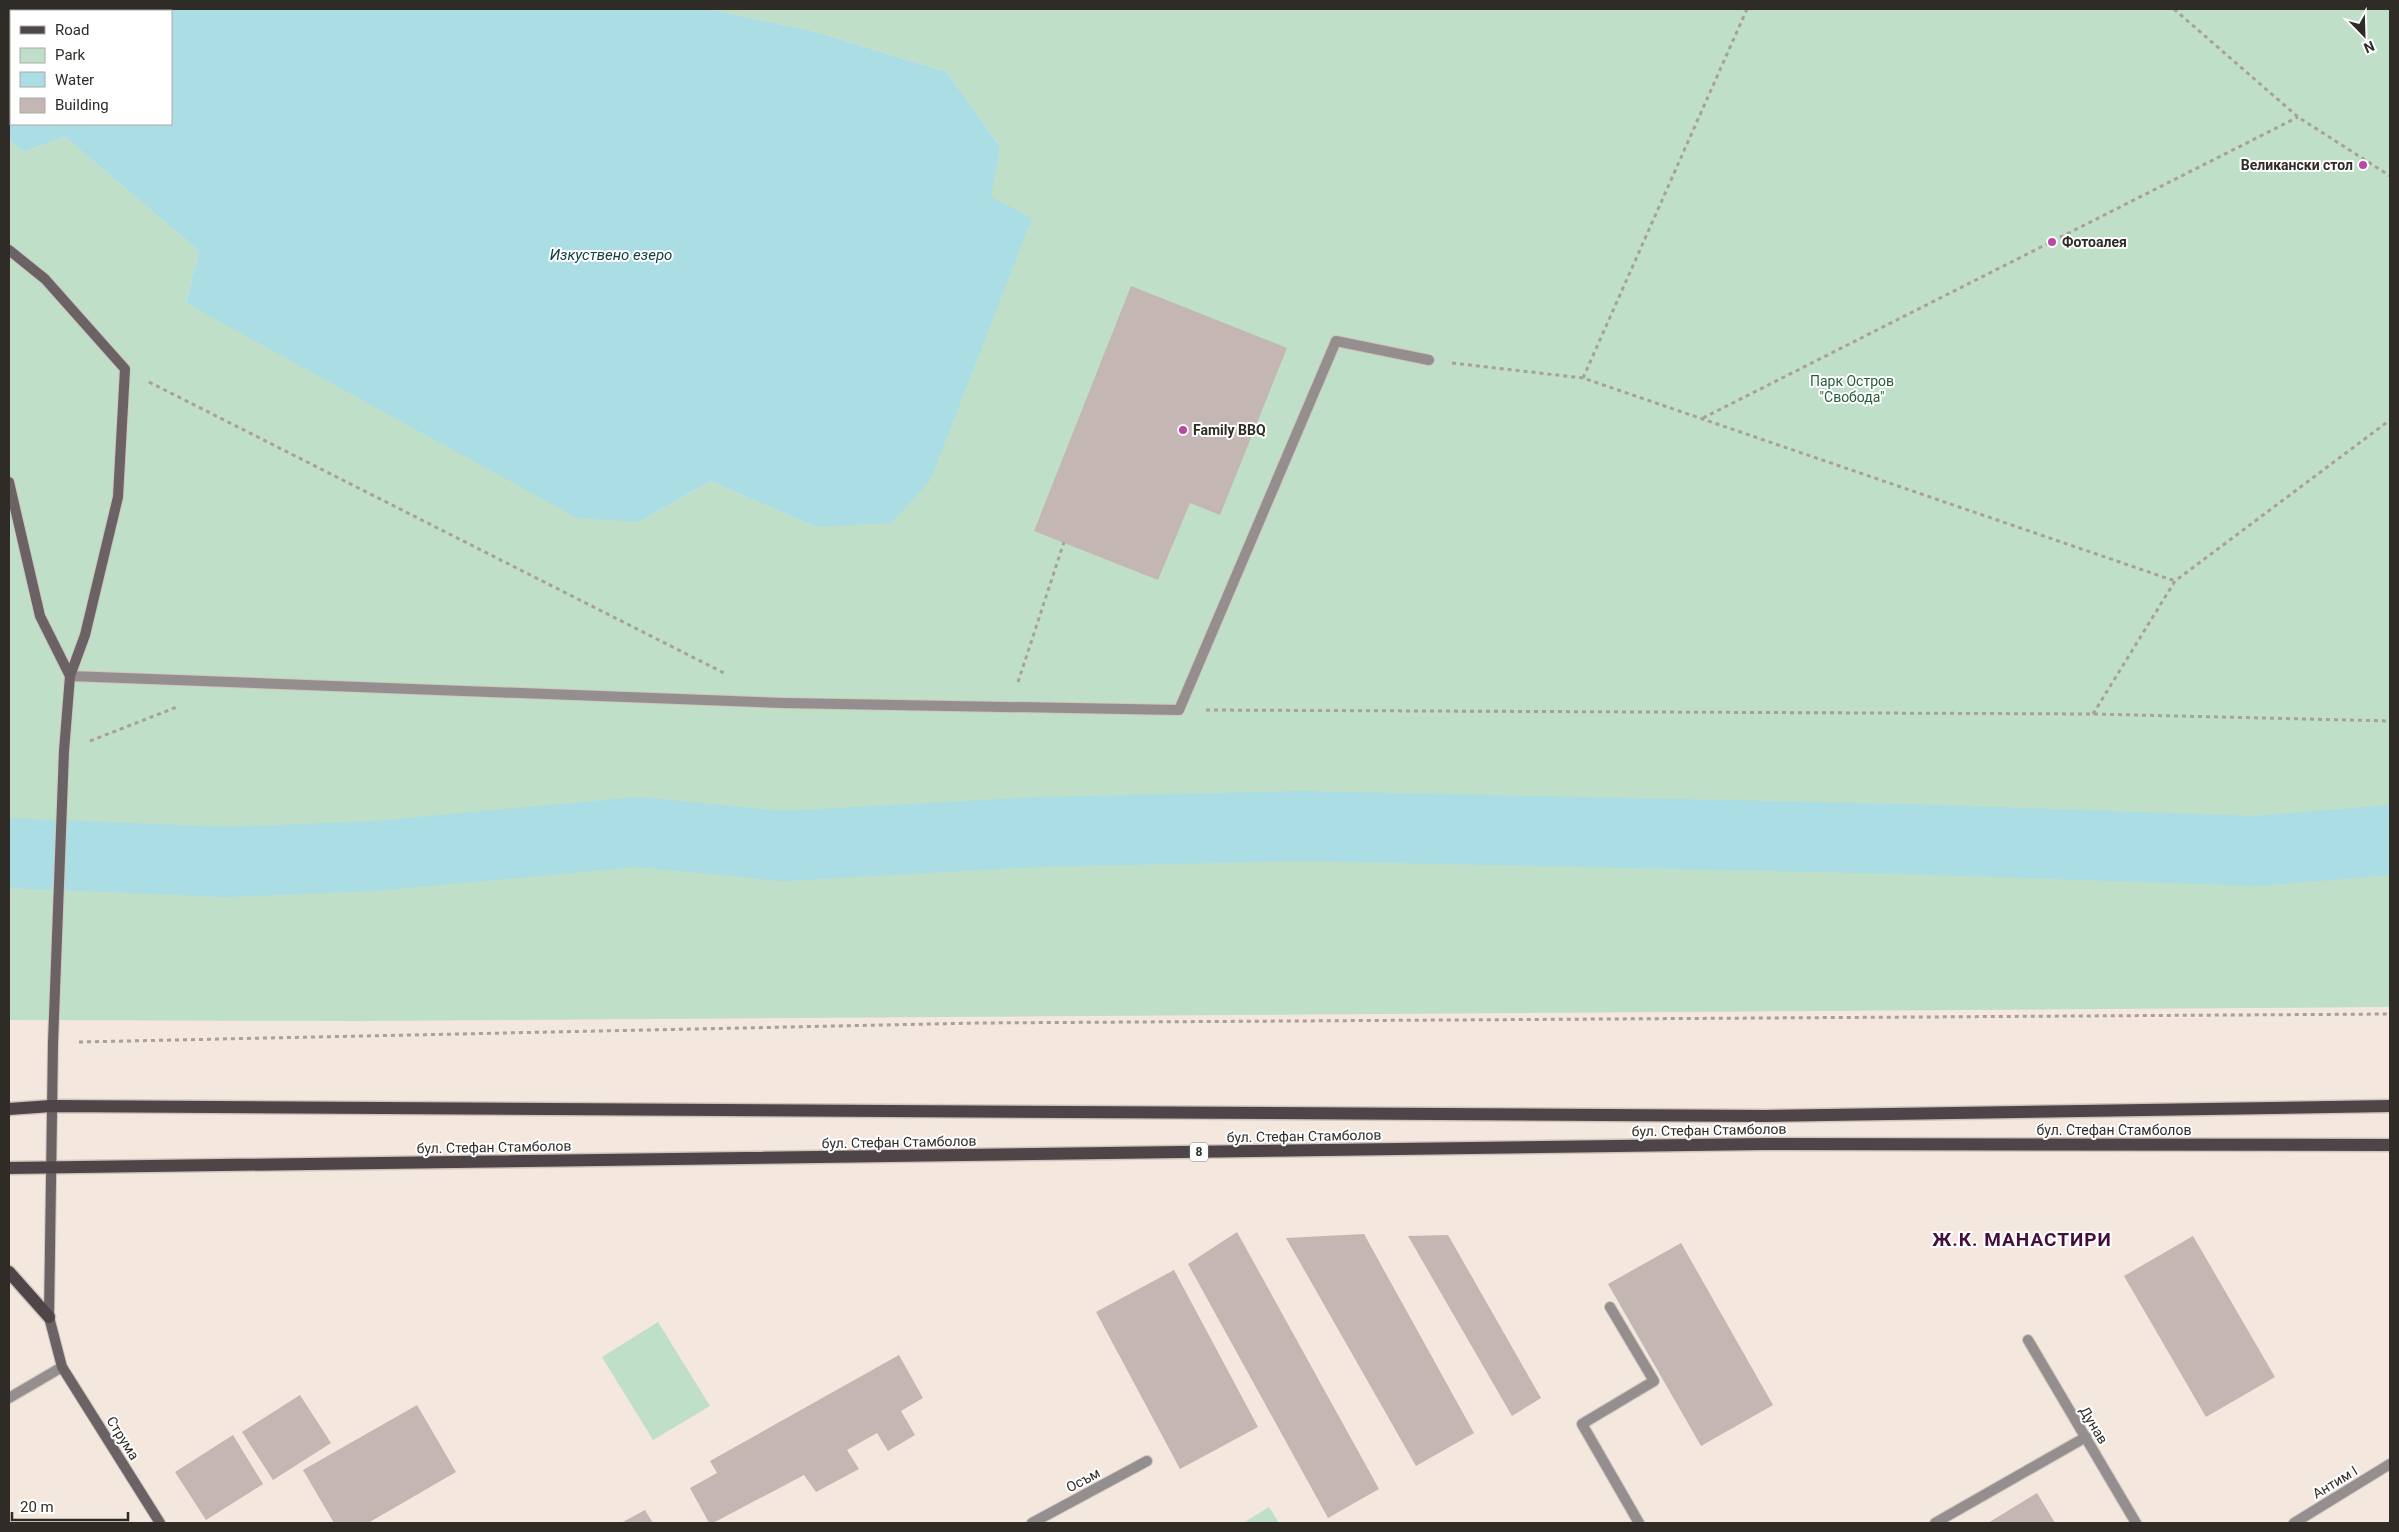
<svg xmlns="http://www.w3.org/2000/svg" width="2399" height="1532" font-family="Roboto,sans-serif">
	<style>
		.green { fill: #bfdfc8 }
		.water { fill: #abdde5; fill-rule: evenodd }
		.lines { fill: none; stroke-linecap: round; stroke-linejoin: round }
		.river { stroke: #abdde5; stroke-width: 70 }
		.building { fill: #c4b6b2 }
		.lane-casing { stroke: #d0c5bd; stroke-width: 12 }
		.street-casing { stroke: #d0c5bd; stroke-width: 12 }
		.secondary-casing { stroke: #d0c5bd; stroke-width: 12 }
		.primary-casing { stroke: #d0c5bd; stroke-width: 15 }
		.path { stroke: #a9a099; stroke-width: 3; stroke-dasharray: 4 4; stroke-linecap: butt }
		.lane { stroke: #948e8f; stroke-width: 10 }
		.street { stroke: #948e8f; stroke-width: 10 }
		.secondary { stroke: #6b6265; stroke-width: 10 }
		.primary { stroke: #4f4447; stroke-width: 12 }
		.poi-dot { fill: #ba49a5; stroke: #fff; stroke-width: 2 }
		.labels { text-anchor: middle; stroke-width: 4; stroke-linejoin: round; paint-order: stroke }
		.shield { fill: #fff; stroke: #6d6b68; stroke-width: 1 }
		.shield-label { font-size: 12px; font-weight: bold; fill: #2f2b27 }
		.poi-label { font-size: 14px; font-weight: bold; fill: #2f2b27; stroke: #fff; text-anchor: start }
		.park-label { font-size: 14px; fill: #255d3a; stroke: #fff }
		.street-label { font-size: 14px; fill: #2f2b27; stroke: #fff }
		.water-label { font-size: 15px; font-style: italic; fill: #124047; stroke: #fff }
		.district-label { font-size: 19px; font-weight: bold; letter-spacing: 1px; fill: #450f3c; stroke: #fff }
	</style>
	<rect width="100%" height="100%" fill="#f3e7de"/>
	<g class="green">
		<polygon points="707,9 2390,9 2390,1007 359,1021 9,1020 9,139 23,152 65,137 199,251 186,303 639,522 710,481 816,527 990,197 1000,147 947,72 813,31"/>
		<polygon points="658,1322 710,1406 653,1440 602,1357"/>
		<polygon points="1269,1507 1279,1523 1243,1523"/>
	</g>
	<path class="water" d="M 9,9 L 707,9 L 813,31 L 947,72 L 1000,147 L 991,197 L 1032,218 L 930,481 L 891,523 L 816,527 L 710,481 L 639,522 L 577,518 L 186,303 L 199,251 L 65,137 L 23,152 L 9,139 ZM 11,11 L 171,11 L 171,124 L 11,124 Z"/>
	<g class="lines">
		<polyline class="river" points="9,853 227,862 375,856 638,832 783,846 1037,832 1301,826 1906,839 2256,851 2390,840"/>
	</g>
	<g class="building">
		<polygon points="1131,286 1287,348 1220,515 1190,503 1158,580 1034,531"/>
		<polygon points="1237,1232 1379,1489 1328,1518 1188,1264"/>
		<polygon points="1364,1234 1474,1433 1416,1466 1286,1238"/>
		<polygon points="1448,1235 1541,1398 1512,1416 1408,1236"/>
		<polygon points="2193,1236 2275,1377 2206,1417 2124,1276"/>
		<polygon points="1681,1243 1773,1405 1701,1446 1608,1284"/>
		<polygon points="1174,1270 1258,1427 1180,1469 1096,1312"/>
		<polygon points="899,1355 923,1398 901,1411 915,1435 888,1451 877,1433 847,1450 859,1469 816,1492 804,1475 713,1523 709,1523 690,1488 717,1473 710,1461"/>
		<polygon points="300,1395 331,1443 273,1480 242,1432"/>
		<polygon points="417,1405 456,1472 368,1523 334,1523 303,1470"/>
		<polygon points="233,1435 263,1484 206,1520 175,1472"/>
		<polygon points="2037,1493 2055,1523 1988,1523"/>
		<polygon points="645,1510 653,1523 621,1523"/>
	</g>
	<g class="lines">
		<g class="lane-casing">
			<g id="lane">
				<polyline points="70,676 784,703 1179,710 1336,341 1429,360"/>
				<polyline points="1610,1307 1654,1381 1582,1424 1639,1523"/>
				<polyline points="1935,1523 2086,1437"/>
			</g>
		</g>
		<g class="street-casing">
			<g id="street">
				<polyline points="2028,1340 2136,1523"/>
				<polyline points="9,1398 62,1367"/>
				<polyline points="1032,1523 1147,1461"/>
				<polyline points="2294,1523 2390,1464"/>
			</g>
		</g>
		<g class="secondary-casing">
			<g id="secondary">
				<polyline points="9,250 45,279 125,369 118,497 85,635 70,676 64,751 53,1043 49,1317 62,1367 160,1523"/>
				<polyline points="9,482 40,616 70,676"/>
			</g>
		</g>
		<g class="primary-casing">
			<g id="primary">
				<polyline points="9,1109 51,1106 1765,1116 2390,1106"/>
				<polyline points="9,1168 1764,1144 2390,1145"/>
				<polyline points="9,1272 49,1317"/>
			</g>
		</g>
		<g class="path">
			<polyline points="2174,9 2298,117 2390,176"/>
			<polyline points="1452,363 1583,378 2175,581"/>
			<polyline points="1583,378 1747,9"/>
			<polyline points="149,382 726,674"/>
			<polyline points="1703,418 2298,117"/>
			<polyline points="1018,682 1064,542"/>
			<polyline points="1206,710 2093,714 2390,721"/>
			<polyline points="2093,714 2175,581 2390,420"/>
			<polyline points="90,741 177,707"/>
			<polyline points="79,1042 978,1023 2390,1014"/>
		</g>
		<use href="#lane" class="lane"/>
		<use href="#street" class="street"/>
		<use href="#secondary" class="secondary"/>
		<use href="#primary" class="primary"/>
	</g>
	<g class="poi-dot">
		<circle cx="2363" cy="165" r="5"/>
		<circle cx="2052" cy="242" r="5"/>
		<circle cx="1183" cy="430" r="5"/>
	</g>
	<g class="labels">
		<rect class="shield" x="1190" y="1142.5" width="18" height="19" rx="4"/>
		<g class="shield-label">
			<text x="1199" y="1156">8</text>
		</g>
		<g class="poi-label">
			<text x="2353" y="170" text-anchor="end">Великански стол</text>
			<text x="2062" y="247">Фотоалея</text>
			<text x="1193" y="435">Family BBQ</text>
		</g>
		<g class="park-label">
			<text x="1852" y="386">Парк Остров<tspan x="1852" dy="16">"Свобода"</tspan></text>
		</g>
		<g class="street-label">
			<text transform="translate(1709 1130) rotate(-1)" y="5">бул. Стефан Стамболов</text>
			<text x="2114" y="1135">бул. Стефан Стамболов</text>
			<text transform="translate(1304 1136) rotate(-1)" y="5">бул. Стефан Стамболов</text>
			<text transform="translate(899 1142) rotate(-1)" y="5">бул. Стефан Стамболов</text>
			<text transform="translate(494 1147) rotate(-1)" y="5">бул. Стефан Стамболов</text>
			<text transform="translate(2094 1425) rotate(59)" y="5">Дунав</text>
			<text transform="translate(123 1438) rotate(58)" y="5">Струма</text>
			<text transform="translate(1083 1480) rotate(-28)" y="5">Осъм</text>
			<text transform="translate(2335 1482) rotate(-31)" y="5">Антим I</text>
		</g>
		<g class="water-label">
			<text x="611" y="260">Изкуствено езеро</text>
		</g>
		<g class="district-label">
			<text x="2022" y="1246">Ж.К. МАНАСТИРИ</text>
		</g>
	</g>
	<rect width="2399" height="1532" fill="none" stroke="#2f2b27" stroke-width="20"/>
	<rect x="10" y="10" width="162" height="115" fill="#ffffff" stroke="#acaaa9"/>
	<rect x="20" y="26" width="25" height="8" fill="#4f4447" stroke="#acaaa9"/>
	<text x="55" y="35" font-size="15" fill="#2f2b27">Road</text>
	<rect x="20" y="48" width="25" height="15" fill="#bfdfc8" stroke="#acaaa9"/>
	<text x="55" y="60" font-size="15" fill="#2f2b27">Park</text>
	<rect x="20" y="72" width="25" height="15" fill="#abdde5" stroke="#acaaa9"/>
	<text x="55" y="85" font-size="15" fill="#2f2b27">Water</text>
	<rect x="20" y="98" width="25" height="15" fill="#c4b6b2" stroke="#acaaa9"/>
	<text x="55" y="110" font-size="15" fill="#2f2b27">Building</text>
	<g transform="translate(2364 35) rotate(157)" stroke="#ffffff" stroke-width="4" paint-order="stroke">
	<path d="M0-4L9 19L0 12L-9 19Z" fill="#2f2b27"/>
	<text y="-8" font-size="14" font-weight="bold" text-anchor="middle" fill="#2f2b27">N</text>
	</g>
	<path d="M12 1512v8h116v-8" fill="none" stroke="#2f2b27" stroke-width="2.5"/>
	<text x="20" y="1512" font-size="15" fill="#2f2b27" stroke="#ffffff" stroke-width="4" paint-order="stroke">20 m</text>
</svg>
